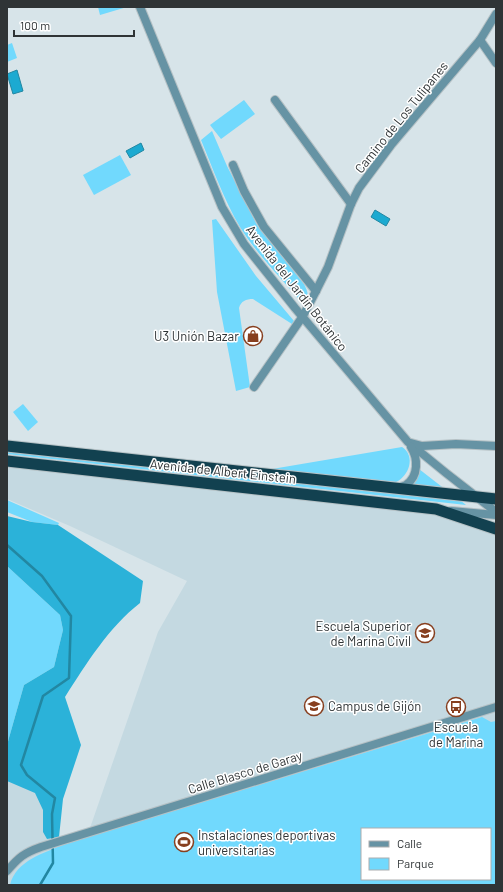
<svg xmlns="http://www.w3.org/2000/svg" width="503" height="892" font-family="Barlow,sans-serif">
	<style>
		.built { fill: #c4d9e1; fill-rule: evenodd }
		.green { fill: #71d9fd; fill-rule: evenodd }
		.forest { fill: #2bb2d9 }
		.water { fill: #1caad1; stroke: #2287a2 }
		.lines { fill: none; stroke-linecap: round; stroke-linejoin: round }
		.stream { stroke: #2287a2; stroke-width: 2.5 }
		.minor-casing { stroke: #b5c1c5; stroke-width: 10 }
		.tertiary-casing { stroke: #b5c1c5; stroke-width: 10 }
		.trunk-casing { stroke: #b5c1c5; stroke-width: 13 }
		.minor { stroke: #6693a4; stroke-width: 8 }
		.tertiary { stroke: #6693a4; stroke-width: 8 }
		.trunk { stroke: #124150; stroke-width: 11 }
		.labels { text-anchor: middle; stroke-width: 3; stroke-linejoin: round; paint-order: stroke }
		.street-label { font-size: 13px; fill: #2f3436; stroke: #fff }
		.poi-label { font-size: 13px; fill: #2f3436; stroke: #fff; text-anchor: end }
	</style>
	<rect width="100%" height="100%" fill="#d7e4e9"/>
	<path class="built" d="M 7,461 L 436,509 L 496,529 L 496,885 L 7,885 L 7,780 L 51,794 L 51,839 L 90,828 L 158,632 L 187,581 L 70,526 L 7,499 ZM 362,829 L 490,829 L 490,879 L 362,879 Z"/>
	<g class="green">
		<polygon points="98,7 127,7 100,15"/>
		<polygon points="12,43 17,58 7,62 7,45"/>
		<polygon points="244,100 255,114 221,139 210,125"/>
		<path d="M 212,131 L 227,166 L 257,225 L 304,284 C 307,290 311,298 303,302 L 299,299 C 279,276 256,253 240,227 C 224,200 213,169 201,140 Z"/>
		<polygon points="120,155 131,175 94,195 83,175"/>
		<path d="M 216,219 L 256,276 L 294,321 L 292,324 L 253,299 C 246,299 241,301 239,308 L 250,387 L 236,391 L 217,292 L 212,220 Z"/>
		<polygon points="23,404 38,422 28,431 13,412"/>
		<path d="M 402,447 C 416,456 409,476 396,482 L 272,469 Z"/>
		<polygon points="7,451 460,500 466,505 7,454"/>
		<polygon points="419,469 446,490 411,486"/>
		<polygon points="7,500 59,523 58,525 32,522 7,512"/>
		<polygon points="7,566 60,615 63,630 54,667 24,685 7,745"/>
		<path d="M 482,717 L 491,722 L 496,721 L 496,885 L 10,885 C 16,860 45,853 65,844 ZM 362,829 L 490,829 L 490,879 L 362,879 Z"/>
	</g>
	<path class="forest" d="M 7,516 L 32,522 L 58,525 L 143,581 L 140,603 C 109,627 86,664 65,697 L 81,745 L 63,799 L 59,837 L 47,839 L 43,832 L 43,810 L 35,793 L 7,781 L 7,745 L 24,685 L 54,667 L 63,630 L 60,615 L 7,566 Z"/>
	<g class="water">
		<polygon points="17,70 23,91 13,94 7,74"/>
		<polygon points="141,143 144,150 130,158 126,151"/>
		<polygon points="375,210 390,219 386,226 371,217"/>
	</g>
	<g class="lines">
		<polyline class="stream" points="7,545 42,576 71,616 69,678 43,696 21,765 27,775 55,798 52,814 53,863 40,885"/>
		<g class="minor-casing">
			<g id="minor">
				<polyline points="140,7 222,207 244,244 295,308 408,442 446,473 496,512"/>
				<polyline points="480,40 496,63"/>
				<polyline points="275,100 351,204"/>
				<polyline points="233,165 244,191 264,227 316,291"/>
				<polyline points="254,387 303,316 316,291 328,267 351,204 359,188 391,145 480,40 496,14"/>
				<polyline points="411,443 422,446 456,444 496,446"/>
				<path d="M 397,488 C 400,487 404,486 406,485 C 419,476 418,458 411,447"/>
				<path d="M 7,871 C 19,857 24,853 41,847 L 496,707"/>
			</g>
		</g>
		<g class="tertiary-casing">
			<polyline id="tertiary" points="451,511 496,515"/>
		</g>
		<g class="trunk-casing">
			<g id="trunk">
				<polyline points="7,446 496,499"/>
				<polyline points="7,461 436,509 496,529"/>
			</g>
		</g>
		<use href="#minor" class="minor"/>
		<use href="#tertiary" class="tertiary"/>
		<use href="#trunk" class="trunk"/>
	</g>
	<defs>
		<g id="shop-ring" transform="scale(1)"><circle r="9.5" fill="#fff" stroke="#873f1f" stroke-width="1.5"/><path d="M-5-2.5h2.3a2.7 3.5 0 0 1 5.4 0H5L5.5 6h-11ZM-1.5-2.5h3a1.5 2.3 0 0 0-3 0Z" fill="#873f1f"/></g>
		<g id="university-ring" transform="scale(1)"><circle r="9.5" fill="#fff" stroke="#873f1f" stroke-width="1.5"/><path d="M0-5L7-2L0 1L-7-2ZM-4 1L0 2.5L4 1V4Q0 6-4 4Z" fill="#873f1f"/></g>
		<g id="bus-ring" transform="scale(1)"><circle r="9.5" fill="#fff" stroke="#873f1f" stroke-width="1.5"/><path d="M-5-6H5V4H4V6H2V4H-2V6H-4V4H-5ZM-3.5-4V0h7V-4ZM-3.5 1.2v1.5H-2V1.2ZM2 1.2v1.5H3.5V1.2Z" fill="#873f1f"/></g>
		<g id="stadium-ring" transform="scale(1)"><circle r="9.5" fill="#fff" stroke="#873f1f" stroke-width="1.5"/><path d="M0-5a6.5 5 0 1 0 0 10a6.5 5 0 1 0 0-10ZM-3.5-1.8h7v3.6h-7Z" fill="#873f1f"/></g>
	</defs>
	<g fill-rule="evenodd">
		<use href="#shop-ring" x="253" y="336"/>
		<use href="#university-ring" x="425" y="633"/>
		<use href="#university-ring" x="314" y="706"/>
		<use href="#bus-ring" x="456" y="707"/>
		<use href="#stadium-ring" x="184" y="842"/>
	</g>
	<g class="labels">
		<g class="street-label">
			<text transform="translate(401 117) rotate(-51)" y="5">Camino de Los Tulipanes</text>
			<text transform="translate(297 288) rotate(52)" y="5">Avenida del Jardín Botánico</text>
			<text transform="translate(223 471) rotate(6)" y="5">Avenida de Albert Einstein</text>
			<text transform="translate(245 772) rotate(-17)" y="5">Calle Blasco de Garay</text>
		</g>
		<g class="poi-label">
			<text x="239" y="341">U3 Unión Bazar</text>
			<text x="411" y="631">Escuela Superior<tspan x="411" dy="15">de Marina Civil</tspan></text>
			<text x="328" y="711" text-anchor="start">Campus de Gijón</text>
			<text x="456" y="732" text-anchor="middle">Escuela<tspan x="456" dy="15">de Marina</tspan></text>
			<text x="198" y="840" text-anchor="start">Instalaciones deportivas<tspan x="198" dy="15">universitarias</tspan></text>
		</g>
	</g>
	<rect width="503" height="892" fill="none" stroke="#2f3436" stroke-width="16"/>
	<rect x="361" y="828" width="130" height="52" fill="#ffffff" stroke="#acaeaf"/>
	<rect x="369" y="841" width="20" height="6" fill="#6693a4" stroke="#acaeaf"/>
	<text x="397" y="848" font-size="12" fill="#2f3436">Calle</text>
	<rect x="369" y="858" width="20" height="12" fill="#71d9fd" stroke="#acaeaf"/>
	<text x="397" y="868" font-size="12" fill="#2f3436">Parque</text>
	<path d="M14 30v6h120v-6" fill="none" stroke="#2f3436" stroke-width="2"/>
	<text x="20" y="30" font-size="12" fill="#2f3436" stroke="#ffffff" stroke-width="3" paint-order="stroke">100 m</text>
</svg>
